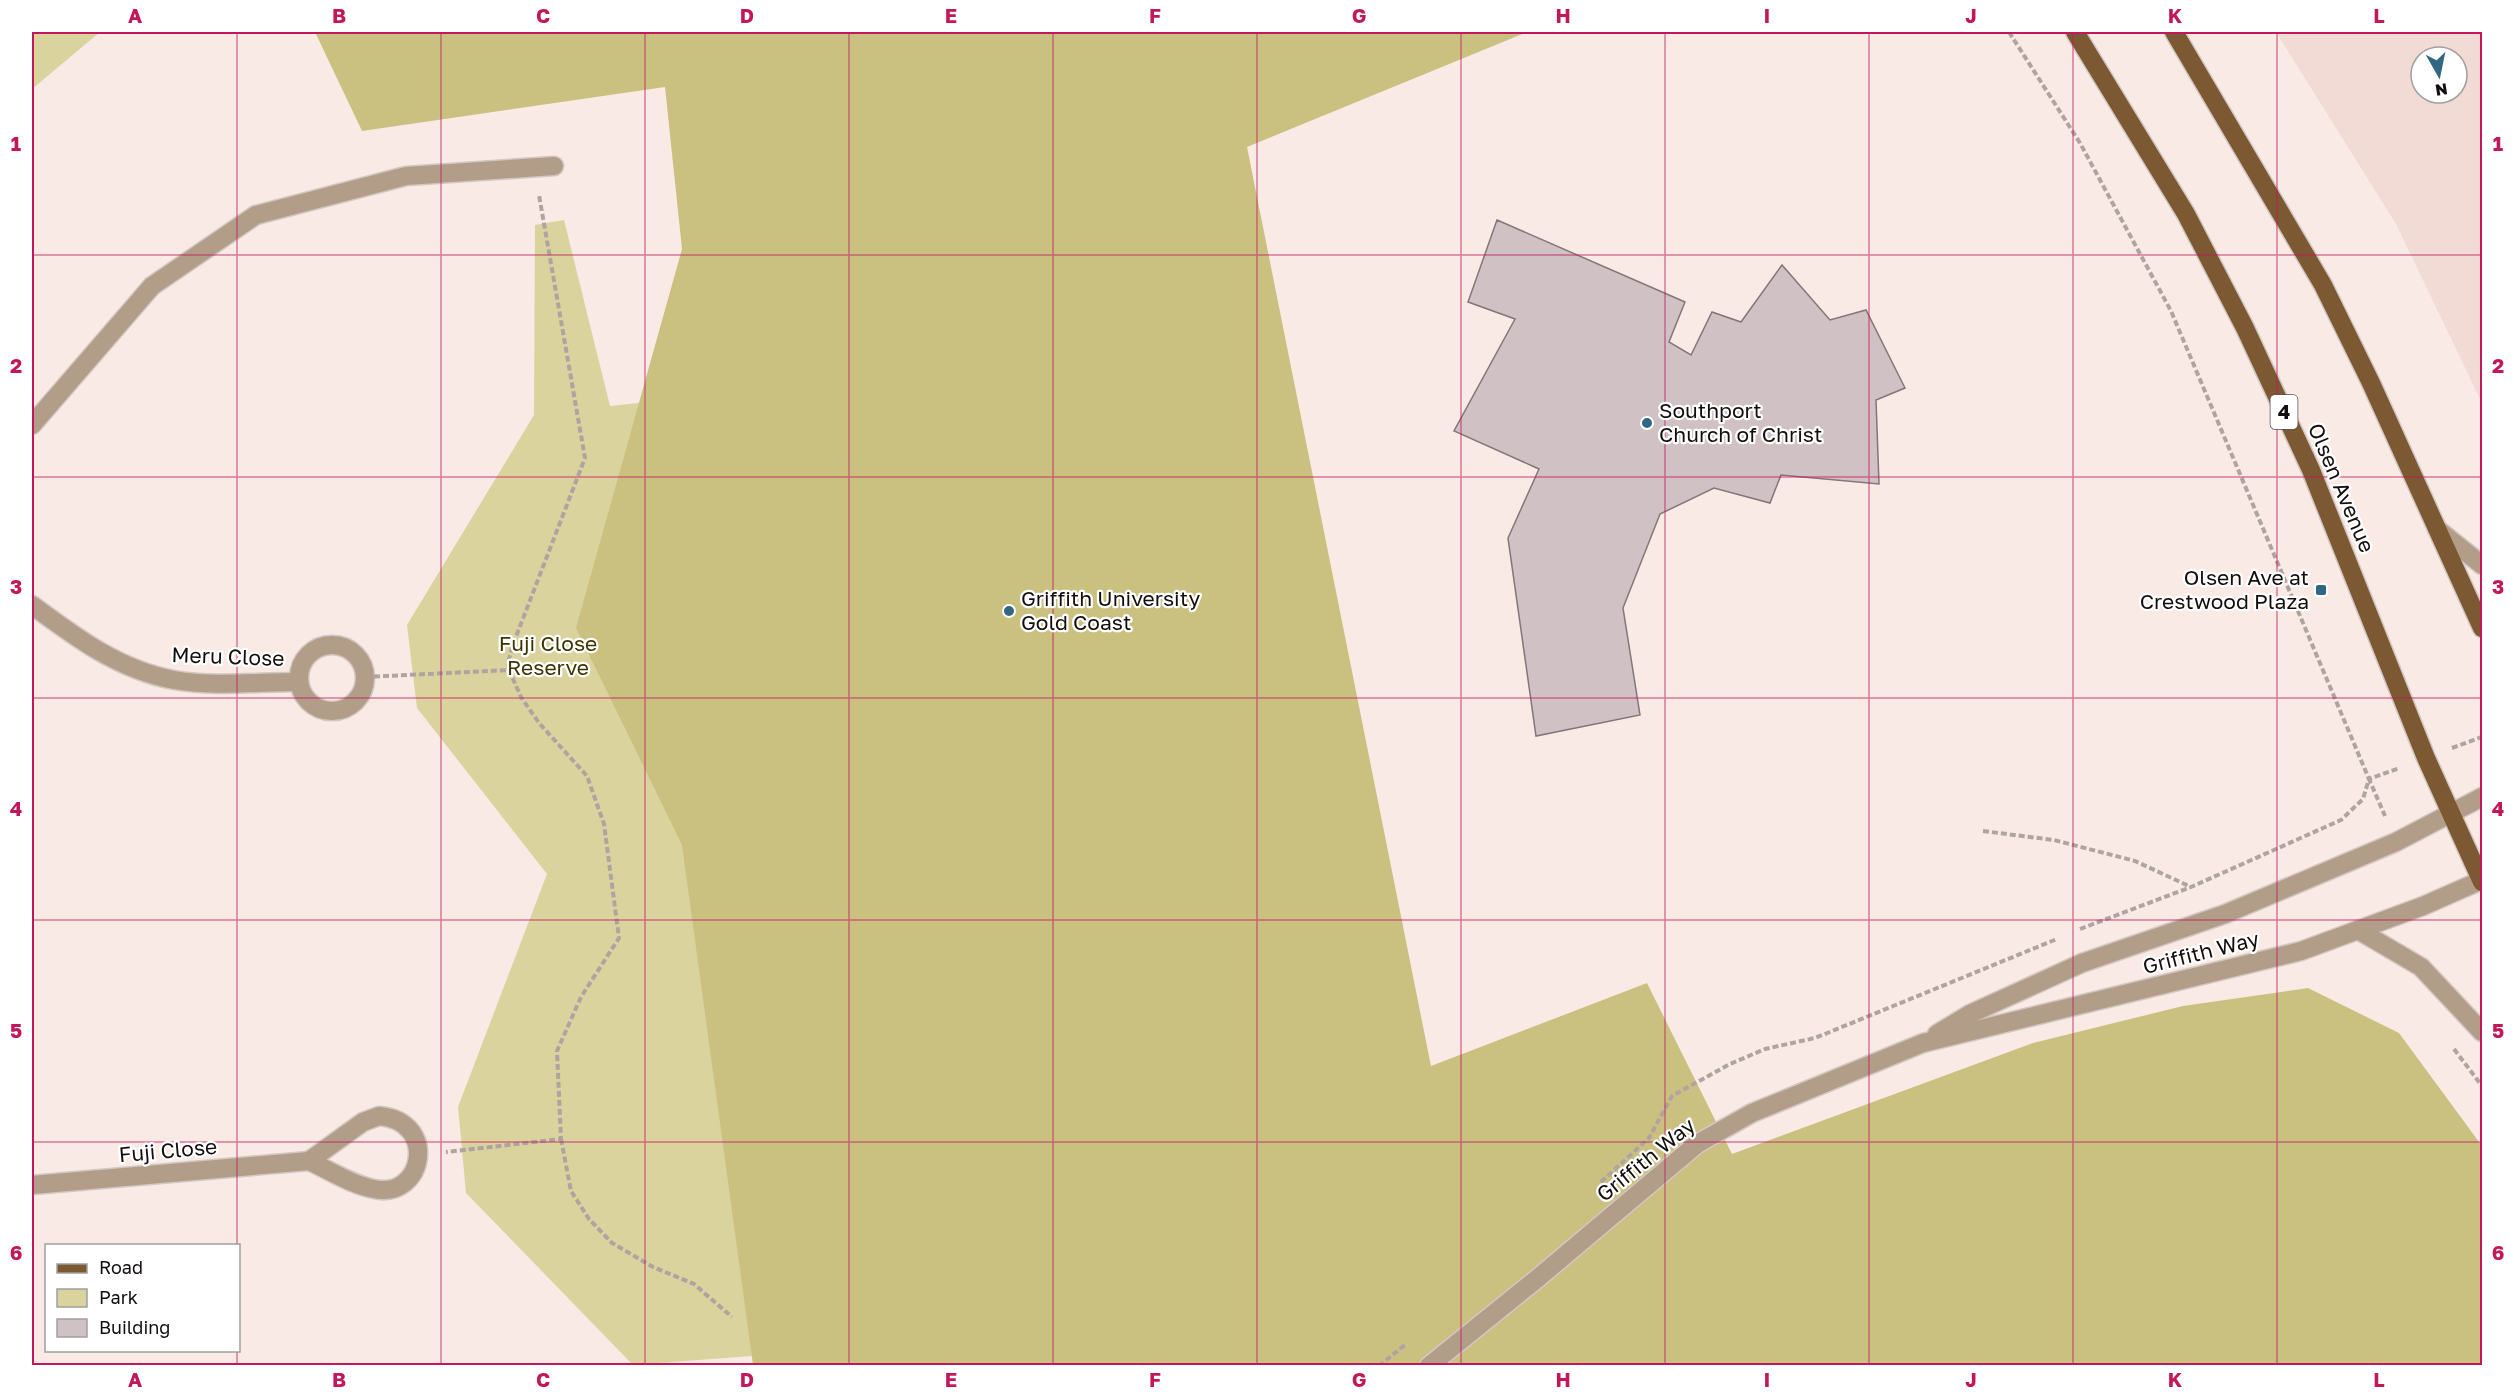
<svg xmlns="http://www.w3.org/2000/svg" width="2514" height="1397" font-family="'Golos Text',sans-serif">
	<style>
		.built { fill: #f1dbd4; fill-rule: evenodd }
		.green { fill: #dad39e }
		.forest { fill: #cac181 }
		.building { fill: #cfc1c4; stroke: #837679; stroke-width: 1.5 }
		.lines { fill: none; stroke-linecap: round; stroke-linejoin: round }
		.minor-casing { stroke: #d4c7c3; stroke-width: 21 }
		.major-casing { stroke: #d4c7c3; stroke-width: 21 }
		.path { stroke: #b0a4a1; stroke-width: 4; stroke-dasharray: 6 3; stroke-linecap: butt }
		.minor { stroke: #b19d88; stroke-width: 18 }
		.major { stroke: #7c5932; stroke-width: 18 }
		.grid { fill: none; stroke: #c2185b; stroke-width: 1.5; stroke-opacity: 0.55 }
		.poi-dot { fill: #306782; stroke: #fff; stroke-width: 2 }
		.labels { text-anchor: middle; stroke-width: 4.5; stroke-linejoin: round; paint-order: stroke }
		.shield { fill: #fff; stroke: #5a5656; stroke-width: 1.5 }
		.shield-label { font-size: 20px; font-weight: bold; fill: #130e0d }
		.poi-label { font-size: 21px; fill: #130e0d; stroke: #fff; text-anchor: start }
		.street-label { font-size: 21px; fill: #130e0d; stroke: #fff }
		.park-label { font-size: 21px; fill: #3c3500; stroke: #fff }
		.neatline { fill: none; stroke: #c2185b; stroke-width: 2 }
		.grid-label { font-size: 20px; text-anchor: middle; font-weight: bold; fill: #c2185b }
	</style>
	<rect width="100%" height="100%" fill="#f9eae6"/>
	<path class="built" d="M 2276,32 L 2482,32 L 2482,403 L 2396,224 ZM 2421,57 L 2457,57 L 2457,93 L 2421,93 Z"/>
	<g class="green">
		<polygon points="32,32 100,32 32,89"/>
		<polygon points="564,220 610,406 658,401 752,1356 633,1365 466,1193 458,1107 547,874 417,708 407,625 534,415 535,225"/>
	</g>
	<polygon class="forest" points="315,32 1527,32 1247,147 1431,1066 1647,983 1732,1154 2033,1043 2183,1006 2308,988 2399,1033 2482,1146 2482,1365 753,1365 682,845 576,628 682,249 665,87 362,131"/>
	<polygon class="building" points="1497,220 1685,302 1669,342 1691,355 1712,312 1741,322 1782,265 1830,320 1866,310 1905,388 1876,400 1879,484 1781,475 1770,503 1714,488 1660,514 1623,608 1640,715 1536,736 1508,538 1539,469 1454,431 1515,319 1468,302"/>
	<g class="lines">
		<g class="minor-casing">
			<g id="minor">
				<polyline points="32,425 152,286 256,215 406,176 554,166"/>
				<polyline points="2437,529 2482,565"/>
				<path d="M 32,605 C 75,637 119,670 174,680 C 214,687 258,682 299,682"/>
				<circle cx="332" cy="678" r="33"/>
				<polyline points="2358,930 2421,967 2482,1032"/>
				<polyline points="1937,1034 1970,1014 2082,963 2225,914 2396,842 2482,797"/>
				<path d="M 379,1116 C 439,1121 424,1200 374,1189 C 352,1185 329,1170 309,1161 L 363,1122 Z"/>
				<polyline points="32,1185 309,1161"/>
				<polyline points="1429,1366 1538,1278 1697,1144 1752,1113 1923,1043 2301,951 2423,906 2482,880"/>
			</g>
		</g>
		<g class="major-casing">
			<g id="major">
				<polyline points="2075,32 2186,214 2245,328 2311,470 2426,758 2482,882"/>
				<polyline points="2174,32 2323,285 2371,383 2482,628"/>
			</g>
		</g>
		<g class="path">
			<polyline points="2009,32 2080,143 2171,311 2369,779 2400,768"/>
			<polyline points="509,670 508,663 512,647 585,458 539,195"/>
			<polyline points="365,677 509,670 521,697 539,723 587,776 604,824 619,938 581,997 557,1051 561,1139 446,1152"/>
			<polyline points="2452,748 2482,737"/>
			<polyline points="1983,831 2054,840 2135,861 2191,887"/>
			<polyline points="2080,929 2191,887 2341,820 2363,799 2369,779 2385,816"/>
			<polyline points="2454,1049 2482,1086"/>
			<polyline points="561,1139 571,1191 589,1219 612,1243 653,1267 694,1284 732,1317"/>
			<polyline points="1601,1182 1649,1138 1672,1096 1730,1064 1765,1049 1815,1038 2057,939"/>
			<polyline points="1379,1366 1406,1344"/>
		</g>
		<use href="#minor" class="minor"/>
		<use href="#major" class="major"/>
	</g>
	<path class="grid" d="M 237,32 L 237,1246M 441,32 L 441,1366M 645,32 L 645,1366M 849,32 L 849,1366M 1053,32 L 1053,1366M 1257,32 L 1257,1366M 1461,32 L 1461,1366M 1665,32 L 1665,1366M 1869,32 L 1869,1366M 2073,32 L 2073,1366M 2277,32 L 2277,1366M 32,255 L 2482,255M 32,477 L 2482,477M 32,698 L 2482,698M 32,920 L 2482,920M 32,1142 L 2482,1142M 237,1350 L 237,1366"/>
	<g class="poi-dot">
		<circle cx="1647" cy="423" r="6"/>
		<rect x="2315" y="584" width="12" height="12" rx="3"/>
		<circle cx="1009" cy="611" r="6"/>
	</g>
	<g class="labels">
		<rect class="shield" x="2270.5" y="395" width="27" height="34" rx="4.5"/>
		<g class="shield-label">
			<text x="2284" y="419">4</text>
		</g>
		<g class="poi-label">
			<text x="1659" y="418">Southport<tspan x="1659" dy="24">Church of Christ</tspan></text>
			<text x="2309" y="585" text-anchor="end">Olsen Ave at<tspan x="2309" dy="24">Crestwood Plaza</tspan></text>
			<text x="1021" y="606">Griffith University<tspan x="1021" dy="24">Gold Coast</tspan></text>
		</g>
		<g class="street-label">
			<text transform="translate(2341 488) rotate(67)" y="7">Olsen Avenue</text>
			<text transform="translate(228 657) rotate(2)" y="7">Meru Close</text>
			<text transform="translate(2201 953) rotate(-14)" y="7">Griffith Way</text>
			<text transform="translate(168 1151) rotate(-5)" y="7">Fuji Close</text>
			<text transform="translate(1646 1160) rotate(-39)" y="7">Griffith Way</text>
		</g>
		<g class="park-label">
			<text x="548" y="651">Fuji Close<tspan x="548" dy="24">Reserve</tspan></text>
		</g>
	</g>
	<rect width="2514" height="1397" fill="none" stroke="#ffffff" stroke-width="66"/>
	<rect x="45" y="1244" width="195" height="108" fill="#ffffff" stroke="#a19f9e" stroke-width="1.5"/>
	<rect x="57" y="1264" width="30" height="9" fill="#7c5932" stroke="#a19f9e" stroke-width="1.5"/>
	<text x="99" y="1274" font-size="18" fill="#130e0d">Road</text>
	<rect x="57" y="1289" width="30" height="18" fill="#dad39e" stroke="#a19f9e" stroke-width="1.5"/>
	<text x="99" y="1304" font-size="18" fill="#130e0d">Park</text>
	<rect x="57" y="1319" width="30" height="18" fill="#cfc1c4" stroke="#a19f9e" stroke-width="1.5"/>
	<text x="99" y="1334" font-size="18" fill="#130e0d">Building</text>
	<g transform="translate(2439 75) rotate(171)"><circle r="28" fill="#ffffff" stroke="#a19f9e" stroke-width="1.5"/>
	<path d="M0-4.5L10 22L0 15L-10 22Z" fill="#306782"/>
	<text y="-9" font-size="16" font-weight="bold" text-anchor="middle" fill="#130e0d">N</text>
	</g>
	<rect x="33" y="33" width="2448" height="1331" class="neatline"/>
	<g class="grid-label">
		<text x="135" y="23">A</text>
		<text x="339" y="23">B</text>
		<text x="543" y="23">C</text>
		<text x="747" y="23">D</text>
		<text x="951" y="23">E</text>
		<text x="1155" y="23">F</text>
		<text x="1359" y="23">G</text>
		<text x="1563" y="23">H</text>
		<text x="1767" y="23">I</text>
		<text x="1971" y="23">J</text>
		<text x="2175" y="23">K</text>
		<text x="2379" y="23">L</text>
		<text x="16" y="151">1</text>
		<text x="2498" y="151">1</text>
		<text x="16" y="373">2</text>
		<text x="2498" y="373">2</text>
		<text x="16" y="594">3</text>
		<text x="2498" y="594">3</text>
		<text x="16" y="816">4</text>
		<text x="2498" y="816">4</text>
		<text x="16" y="1038">5</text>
		<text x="2498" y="1038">5</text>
		<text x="16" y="1260">6</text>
		<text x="2498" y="1260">6</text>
		<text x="135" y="1387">A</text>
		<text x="339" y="1387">B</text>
		<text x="543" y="1387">C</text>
		<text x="747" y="1387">D</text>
		<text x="951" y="1387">E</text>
		<text x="1155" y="1387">F</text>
		<text x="1359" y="1387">G</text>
		<text x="1563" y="1387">H</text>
		<text x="1767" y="1387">I</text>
		<text x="1971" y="1387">J</text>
		<text x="2175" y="1387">K</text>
		<text x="2379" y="1387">L</text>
	</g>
</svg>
